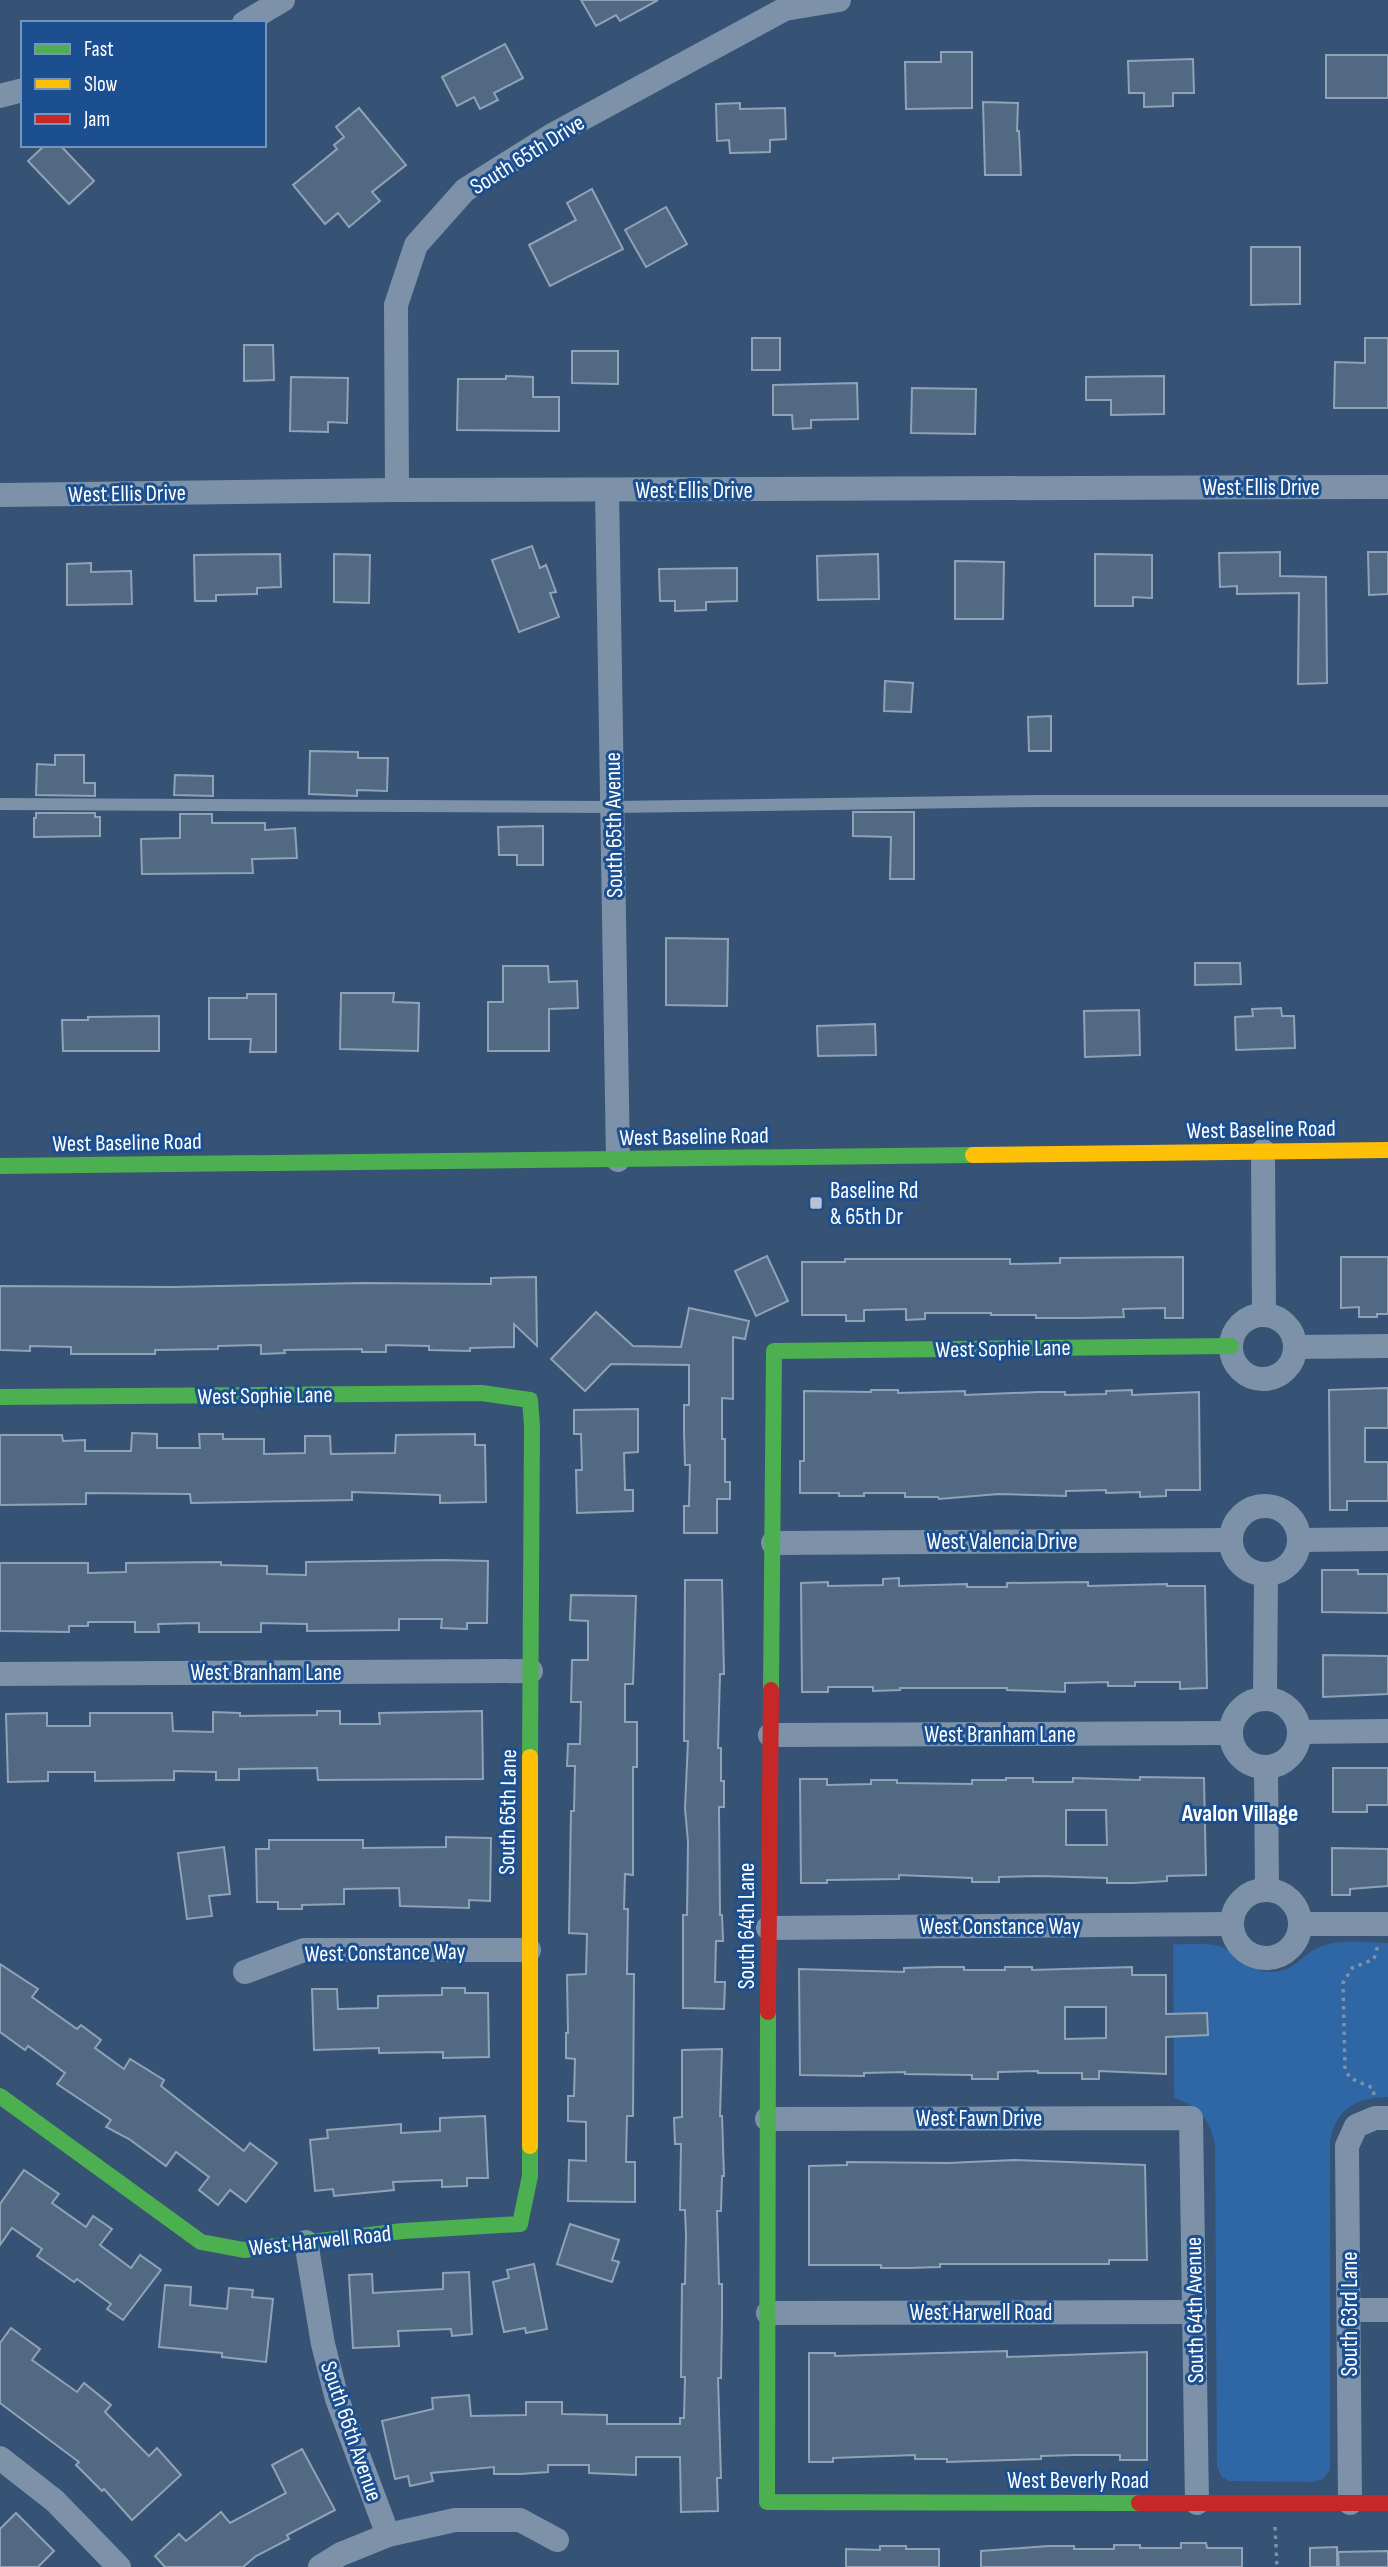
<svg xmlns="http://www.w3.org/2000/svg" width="1388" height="2567" font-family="'Sofia Sans Condensed',sans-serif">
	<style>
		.green { fill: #2f66a5 }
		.building { fill: #526984; stroke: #92a2b6; stroke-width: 2; fill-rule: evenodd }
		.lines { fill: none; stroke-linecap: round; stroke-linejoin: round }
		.path { stroke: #7d92a8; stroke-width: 3.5; stroke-dasharray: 3.5 5; stroke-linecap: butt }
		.lane { stroke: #7d92a8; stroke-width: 12 }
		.street { stroke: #7d92a8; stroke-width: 24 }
		.fast { stroke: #4caf50; stroke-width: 16 }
		.slow { stroke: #ffc107; stroke-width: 16 }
		.jam { stroke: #c62828; stroke-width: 16 }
		.poi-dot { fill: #b9c2ce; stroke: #1b4f8f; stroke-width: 2.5 }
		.labels { text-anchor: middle; stroke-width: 6; stroke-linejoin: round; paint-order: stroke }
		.street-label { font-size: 23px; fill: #fff; stroke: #1b4f8f }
		.poi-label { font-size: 23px; fill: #fff; stroke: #1b4f8f; text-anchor: start }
		.neighbourhood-label { font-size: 24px; font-weight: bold; fill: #fff; stroke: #1b4f8f }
	</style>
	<rect width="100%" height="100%" fill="#365274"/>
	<path class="green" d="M 1388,1943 L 1388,2097 C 1357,2097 1334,2110 1330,2143 L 1330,2470 L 1323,2479 L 1313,2482 L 1229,2481 L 1221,2476 L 1217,2466 L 1215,2145 C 1211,2120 1198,2106 1174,2098 L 1173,1944 C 1189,1945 1208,1942 1222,1947 C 1240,1954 1249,1972 1270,1972 C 1296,1972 1302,1953 1322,1946 C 1341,1939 1368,1943 1388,1943 Z"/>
	<g class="building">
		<polygon points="581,0 658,0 620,21 616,15 596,26"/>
		<polygon points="505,44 523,78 494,93 498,100 480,109 474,97 457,106 442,77"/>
		<polygon points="941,52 972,52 972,108 906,109 905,62 941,62"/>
		<rect x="1326" y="55" width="62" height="43"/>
		<polygon points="1193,59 1194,93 1173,93 1173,106 1144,107 1144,93 1129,93 1128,61"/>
		<polygon points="983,102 1018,103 1017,131 1019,131 1021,175 985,175"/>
		<polygon points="740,103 740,109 785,108 786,139 770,140 770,152 730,153 729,140 717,141 716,104"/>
		<polygon points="359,108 406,165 372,192 380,201 349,227 338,213 325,224 293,185 337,149 334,145 344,137 336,127"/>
		<polygon points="45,145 60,145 94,181 69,204 28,161"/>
		<polygon points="592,189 623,249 550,286 529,245 576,220 567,203"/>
		<polygon points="666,207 687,244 646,267 625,230"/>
		<polygon points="1251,247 1300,247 1300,304 1251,305"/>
		<rect x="752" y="338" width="28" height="32"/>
		<polygon points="1365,338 1388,338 1388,408 1334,408 1335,362 1365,363"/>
		<polygon points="244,345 273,345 274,380 244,381"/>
		<polygon points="572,351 618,351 618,384 572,383"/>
		<polygon points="506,376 533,377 533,397 559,397 559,431 457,430 458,379 506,379"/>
		<polygon points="1164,376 1164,414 1111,415 1111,400 1086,400 1086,377"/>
		<polygon points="291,377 348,378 347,423 328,422 328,432 290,431"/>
		<polygon points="857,383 858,419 811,420 811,428 793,429 792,415 773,415 773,385"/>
		<polygon points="912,388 976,389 975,434 911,433"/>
		<polygon points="532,546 540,568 546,565 556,592 550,593 559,617 519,632 492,560"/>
		<polygon points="1280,552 1280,576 1326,577 1327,683 1298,684 1299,593 1237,594 1237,586 1220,587 1219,553"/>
		<polygon points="1368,552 1388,552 1388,594 1369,595"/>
		<polygon points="280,554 281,587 257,588 257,594 216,595 216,601 195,601 194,555"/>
		<polygon points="334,554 370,555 369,603 334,602"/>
		<polygon points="878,554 879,599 818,600 817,556"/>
		<polygon points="1095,554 1152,555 1152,598 1133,597 1133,606 1095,606"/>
		<polygon points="955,561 1004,562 1003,619 955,619"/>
		<polygon points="91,563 91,572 131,571 132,604 67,605 67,564"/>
		<polygon points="737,568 737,601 706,602 706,610 675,611 675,601 660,601 659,569"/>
		<polygon points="885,681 913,683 911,712 884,711"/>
		<polygon points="1051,716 1051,751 1029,751 1028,717"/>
		<polygon points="310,751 358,752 358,758 388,758 387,791 357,790 357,796 309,794"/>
		<polygon points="55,755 84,755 84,783 95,783 95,796 36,795 37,764 55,765"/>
		<polygon points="175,775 213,776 213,796 174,795"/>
		<polygon points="853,812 914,812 914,879 890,879 891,837 853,836"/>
		<polygon points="36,813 95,813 95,817 100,817 100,836 34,837 34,818 36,818"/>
		<polygon points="180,814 212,814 212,823 265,823 265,830 295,828 297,858 252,859 253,873 142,874 141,839 180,838"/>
		<polygon points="543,826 543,865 517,865 517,855 499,855 498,827"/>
		<polygon points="666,938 728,939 727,1006 666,1005"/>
		<polygon points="1195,963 1240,963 1241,984 1195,985"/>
		<polygon points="503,966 548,966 549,982 577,981 578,1008 549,1009 549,1051 488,1051 488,1002 503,1002"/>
		<polygon points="341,993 394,993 393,1002 419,1003 418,1051 340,1049"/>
		<polygon points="247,994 276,994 276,1052 250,1052 251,1039 209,1039 209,998 247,998"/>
		<polygon points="1281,1008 1282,1016 1294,1016 1295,1048 1236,1050 1235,1017 1253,1016 1252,1009"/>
		<polygon points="1139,1010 1140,1055 1085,1057 1084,1011"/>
		<polygon points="159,1016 159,1051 63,1051 62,1020 88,1020 88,1017"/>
		<polygon points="875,1024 876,1055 818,1056 817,1026"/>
		<polygon points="767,1256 788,1301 756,1316 735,1271"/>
		<polygon points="1183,1257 1183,1318 1165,1318 1165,1308 1123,1309 1124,1317 1080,1318 1036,1318 1036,1315 991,1315 991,1313 925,1313 925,1319 906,1320 906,1309 864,1310 864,1321 846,1321 846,1315 802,1315 802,1262 845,1262 845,1259 1010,1259 1010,1264 1060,1263 1060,1258"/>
		<polygon points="1341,1257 1388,1257 1388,1314 1377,1314 1377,1317 1359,1317 1359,1307 1341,1308"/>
		<polygon points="536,1277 537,1346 514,1324 514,1347 470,1348 470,1351 429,1350 429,1346 386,1345 386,1352 362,1352 362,1349 284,1350 285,1353 261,1354 261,1345 218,1346 218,1349 155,1350 155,1354 71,1354 71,1347 30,1346 30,1351 0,1350 0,1286 173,1287 363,1283 491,1284 491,1278"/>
		<polygon points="689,1308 749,1321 745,1339 733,1337 733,1399 722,1398 722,1439 725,1439 725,1482 730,1482 730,1499 717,1499 717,1533 684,1533 684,1506 689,1506 690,1465 685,1465 684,1432 684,1405 689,1405 689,1365 611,1364 585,1391 551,1359 596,1312 633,1346 681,1347"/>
		<polygon points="1388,1388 1388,1428 1365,1428 1365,1462 1388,1462 1388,1501 1347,1501 1347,1510 1330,1510 1329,1390"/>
		<polygon points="871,1390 898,1390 898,1393 965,1391 965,1395 1039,1392 1065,1392 1065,1395 1106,1394 1106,1391 1132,1390 1132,1395 1199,1392 1200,1490 1166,1490 1166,1496 1140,1497 1140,1492 1106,1493 1106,1490 1066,1491 1066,1496 999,1494 939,1499 938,1497 905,1497 905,1493 864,1493 864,1496 839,1496 839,1493 800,1493 800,1461 804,1461 804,1391 871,1392"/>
		<polygon points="638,1409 638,1452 624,1453 625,1490 633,1490 633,1511 577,1513 576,1470 582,1470 581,1434 574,1434 574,1410"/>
		<polygon points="132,1433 157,1434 157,1448 200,1448 199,1434 223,1434 223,1439 264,1439 264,1454 305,1453 305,1436 330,1436 331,1454 395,1453 396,1435 475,1434 475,1445 485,1445 486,1502 440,1503 440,1495 352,1492 352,1500 191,1503 190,1494 86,1493 86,1504 0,1505 0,1435 62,1435 63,1441 85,1440 85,1451 131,1451"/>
		<polygon points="443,1560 488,1561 487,1623 467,1623 467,1629 441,1628 442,1619 399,1619 399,1630 307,1631 307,1624 261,1623 261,1632 199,1632 199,1623 158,1624 159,1632 135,1632 135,1622 88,1622 88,1626 69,1626 69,1632 0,1631 0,1563 88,1563 88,1573 126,1572 126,1563 221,1562 221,1565 267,1566 267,1574 306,1575 306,1562"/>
		<polygon points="1322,1570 1358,1570 1358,1574 1388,1574 1388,1613 1322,1612"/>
		<polygon points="899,1578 899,1586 967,1584 967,1587 1007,1587 1007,1583 1088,1582 1088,1586 1167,1584 1167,1586 1205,1586 1207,1688 1180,1689 1180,1682 1135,1682 1135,1686 1108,1686 1108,1682 1065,1683 1065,1692 1007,1690 1007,1688 900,1688 900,1690 873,1691 873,1687 828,1687 828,1692 802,1692 801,1583 828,1582 828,1586 883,1585 883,1579"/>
		<polygon points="685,1580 722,1580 724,1674 720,1674 718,1748 721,1748 721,1781 724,1781 724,1807 719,1807 720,1915 722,1915 723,1941 716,1941 715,1982 725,1982 724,2009 683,2008 683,1915 687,1915 688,1842 685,1808 688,1741 684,1741"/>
		<polygon points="571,1595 636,1596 633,1684 625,1684 625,1722 637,1722 637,1767 633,1767 633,1875 625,1874 624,1909 628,1909 627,1974 634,1974 633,2116 627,2116 626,2162 635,2162 635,2202 568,2201 569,2160 586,2161 586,2122 568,2121 568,2096 574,2096 575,2059 566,2058 566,2033 568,2033 567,1975 586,1974 587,1934 569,1933 571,1811 574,1811 575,1766 567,1766 568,1744 580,1744 581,1702 571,1702 572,1660 588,1660 588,1621 570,1620"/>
		<polygon points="1323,1655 1388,1656 1388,1694 1323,1697"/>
		<polygon points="317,1711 340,1711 340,1724 380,1724 379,1713 482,1711 483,1779 318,1780 317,1768 239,1769 239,1780 216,1780 216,1772 174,1771 174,1780 95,1781 95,1772 48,1772 48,1781 8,1782 6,1714 47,1713 47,1726 90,1726 90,1713 172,1713 173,1731 213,1732 213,1712 240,1713 240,1716 317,1715"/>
		<polygon points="1333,1768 1388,1768 1388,1805 1367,1805 1367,1812 1333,1812"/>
		<path d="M 1140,1777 L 1204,1778 L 1206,1875 L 1167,1876 L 1167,1881 L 1133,1883 L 1107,1883 L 1107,1878 L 1040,1876 L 999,1877 L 999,1882 L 972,1882 L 972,1878 L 899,1875 L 899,1879 L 827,1880 L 827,1883 L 801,1883 L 800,1779 L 827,1779 L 827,1785 L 871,1784 L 871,1780 L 897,1780 L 897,1783 L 972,1784 L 972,1780 L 1006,1780 L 1006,1778 L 1033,1778 L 1033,1782 L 1073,1782 L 1073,1778 L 1140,1780 ZM 1066,1810 L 1106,1810 L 1107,1845 L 1066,1845 Z"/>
		<polygon points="446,1837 491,1838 490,1901 469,1900 469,1908 400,1906 399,1888 344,1889 344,1904 302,1905 302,1909 278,1909 278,1902 257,1902 256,1849 269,1849 269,1840 363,1840 363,1848 446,1847"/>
		<polygon points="224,1847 230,1894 209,1896 212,1916 187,1919 178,1853"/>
		<polygon points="1332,1848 1388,1849 1388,1886 1350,1889 1350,1895 1332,1895"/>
		<polygon points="0,1964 38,1989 32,1997 77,2029 81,2025 101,2040 95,2048 124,2069 130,2059 164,2080 161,2086 244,2151 250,2143 277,2163 246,2202 230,2190 218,2205 199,2190 209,2177 176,2152 166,2166 129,2139 106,2127 111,2120 57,2084 65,2073 28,2046 25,2050 0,2032"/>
		<path d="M 938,1967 L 964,1967 L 964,1970 L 1005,1970 L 1005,1967 L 1032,1967 L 1032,1970 L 1132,1967 L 1132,1975 L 1166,1975 L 1166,2014 L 1207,2013 L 1208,2035 L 1166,2037 L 1166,2074 L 1099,2071 L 1099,2079 L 1082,2079 L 1082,2073 L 1038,2073 L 1038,2071 L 998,2072 L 998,2079 L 972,2079 L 972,2075 L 905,2074 L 905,2072 L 864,2073 L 864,2076 L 800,2075 L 799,1969 L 904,1972 L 904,1968 ZM 1065,2007 L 1106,2007 L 1106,2038 L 1065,2039 Z"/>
		<polygon points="442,1988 465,1988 465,1993 488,1993 489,2057 443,2058 443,2052 379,2053 379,2048 314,2050 312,1989 337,1989 338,2009 378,2008 378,1996 442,1995"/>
		<polygon points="722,2049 720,2116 722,2116 724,2176 722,2176 721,2211 717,2211 719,2284 722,2284 722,2318 721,2378 718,2378 721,2478 717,2478 718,2511 681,2512 680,2457 636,2457 636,2475 589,2473 589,2465 548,2465 548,2472 520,2474 494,2474 494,2467 431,2473 433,2481 410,2486 408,2476 395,2479 382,2421 433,2409 432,2398 469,2395 471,2416 526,2415 526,2402 562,2402 562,2414 607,2415 607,2424 680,2424 680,2418 684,2418 685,2377 681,2377 682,2284 685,2284 686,2235 685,2210 680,2210 681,2144 675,2144 674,2118 682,2117 682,2050"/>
		<polygon points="485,2116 488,2178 467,2178 467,2186 442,2187 442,2180 393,2182 394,2190 334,2196 333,2189 315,2191 310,2140 328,2138 327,2130 401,2124 401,2133 440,2131 440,2118"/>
		<polygon points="1014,2160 1145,2165 1147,2260 1109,2260 1109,2264 940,2264 940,2267 908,2268 881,2268 881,2265 809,2265 809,2166 847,2165 847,2162 948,2163"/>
		<polygon points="24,2170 59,2194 52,2203 86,2227 93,2216 112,2229 100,2245 131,2268 140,2255 161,2270 123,2320 107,2309 111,2304 77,2279 74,2282 37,2256 42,2249 12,2228 0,2245 0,2204"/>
		<polygon points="570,2224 619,2240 612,2260 619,2262 612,2282 557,2264"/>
		<polygon points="534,2264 547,2329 526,2333 525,2328 504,2332 493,2282 509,2278 507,2270"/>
		<polygon points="469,2272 472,2334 452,2336 451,2329 398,2331 399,2346 353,2348 349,2275 372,2274 373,2293 443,2289 443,2273"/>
		<polygon points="165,2285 191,2287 190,2305 227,2309 229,2288 253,2290 252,2297 273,2299 266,2362 222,2357 222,2353 159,2347"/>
		<polygon points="11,2328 40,2349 32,2360 77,2392 84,2383 111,2405 105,2412 149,2456 157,2448 181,2475 132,2520 104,2489 102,2491 76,2465 79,2462 0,2403 0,2343"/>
		<polygon points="1007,2351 1007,2357 1147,2352 1147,2460 1120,2460 1120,2455 1074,2455 1041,2456 1041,2459 947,2462 947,2459 915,2459 915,2455 833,2458 833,2462 809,2462 809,2353 835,2353 835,2356"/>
		<polygon points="302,2449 335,2510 287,2535 289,2539 256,2556 243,2567 165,2567 155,2556 179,2534 186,2541 221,2512 230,2523 286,2493 272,2465"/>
		<polygon points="16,2513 54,2551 38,2567 0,2567 0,2529"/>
		<polygon points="1181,2543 1206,2543 1207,2548 1242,2548 1242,2567 981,2567 981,2551 1048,2546 1074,2546 1074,2549 1114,2549 1114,2545 1140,2545 1140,2548 1181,2548"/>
		<polygon points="880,2546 906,2546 906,2549 939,2549 939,2567 846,2567 846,2549 880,2550"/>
		<polygon points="1337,2547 1337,2567 1310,2567 1310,2548"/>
		<polygon points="1388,2551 1388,2567 1339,2567 1338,2552"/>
	</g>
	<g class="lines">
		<g class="path">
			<polyline points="1374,2095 1373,2088 1350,2078 1345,2069 1343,1983 1352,1968 1374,1959 1378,1945"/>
			<polyline points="1275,2527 1277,2567"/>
		</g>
		<polyline class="lane" points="0,804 612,807 1042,801 1388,801"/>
		<g class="street">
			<polyline points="244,23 283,0"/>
			<polyline points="0,96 23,90"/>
			<polyline points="397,490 396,305 416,245 465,190 554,134 785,9 839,0"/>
			<polyline points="607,490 618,1160"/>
			<polyline points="0,495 397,490 1388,487"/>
			<polyline points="1263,1151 1264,1315"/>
			<circle cx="1263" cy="1347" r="32"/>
			<polyline points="1295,1347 1388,1346"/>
			<circle cx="1265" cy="1540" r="34"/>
			<polyline points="1299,1540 1388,1539"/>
			<polyline points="773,1543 1231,1540"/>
			<polyline points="0,1674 531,1671"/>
			<polyline points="1265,1699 1266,1574"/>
			<circle cx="1265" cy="1733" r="34"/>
			<polyline points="1299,1732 1388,1731"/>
			<polyline points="770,1735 1231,1733"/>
			<polyline points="1266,1767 1267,1890"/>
			<circle cx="1266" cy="1924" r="34"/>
			<polyline points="1301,1924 1388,1924"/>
			<polyline points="768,1928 1232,1924"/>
			<polyline points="245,1972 304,1950 529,1950"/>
			<polyline points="767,2119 1191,2118 1197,2503"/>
			<polyline points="306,2242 323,2344 337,2399 388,2535"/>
			<polyline points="1350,2310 1388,2310"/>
			<polyline points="768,2313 1195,2312"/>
			<polyline points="0,2458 55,2501 119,2567"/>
			<polyline points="1350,2503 1347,2146 1356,2126 1375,2118 1388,2118"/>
			<polyline points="320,2567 341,2554 388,2535 455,2520 520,2520 557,2540"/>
		</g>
		<g class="fast">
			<polyline points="0,1166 973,1155"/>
			<polyline points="0,1397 482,1393 530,1400 532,1426 530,1757"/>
			<polyline points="771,1690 774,1351 1231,1346"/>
			<polyline points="768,2012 767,2502 1139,2503"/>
			<polyline points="0,2096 201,2242 244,2250 403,2231 520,2224 530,2176 530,2146"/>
		</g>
		<g class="slow">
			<polyline points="973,1155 1388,1150"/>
			<polyline points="530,2146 530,1757"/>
		</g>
		<g class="jam">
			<polyline points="768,2012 771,1690"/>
			<polyline points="1139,2503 1388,2503"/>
		</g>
	</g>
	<rect class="poi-dot" x="809" y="1196" width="14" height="14" rx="3.5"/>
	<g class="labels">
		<g class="street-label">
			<text transform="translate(527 154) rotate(-32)" y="8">South 65th Drive</text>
			<text x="1261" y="495">West Ellis Drive</text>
			<text x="694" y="498">West Ellis Drive</text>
			<text transform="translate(127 493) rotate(-1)" y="8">West Ellis Drive</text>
			<text transform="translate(613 825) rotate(-91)" y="8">South 65th Avenue</text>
			<text transform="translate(1261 1129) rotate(-1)" y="8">West Baseline Road</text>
			<text transform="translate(694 1136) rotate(-1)" y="8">West Baseline Road</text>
			<text transform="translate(127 1142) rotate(-1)" y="8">West Baseline Road</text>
			<text transform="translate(1003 1348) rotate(-1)" y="8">West Sophie Lane</text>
			<text transform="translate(265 1395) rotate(-1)" y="8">West Sophie Lane</text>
			<text x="1002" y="1549">West Valencia Drive</text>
			<text x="266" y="1680">West Branham Lane</text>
			<text x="1000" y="1742">West Branham Lane</text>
			<text transform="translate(507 1812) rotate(-89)" y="8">South 65th Lane</text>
			<text transform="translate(746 1926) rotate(-90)" y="8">South 64th Lane</text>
			<text x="1000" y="1934">West Constance Way</text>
			<text transform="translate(385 1952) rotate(-1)" y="8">West Constance Way</text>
			<text x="979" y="2126">West Fawn Drive</text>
			<text transform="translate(320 2240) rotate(-6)" y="8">West Harwell Road</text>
			<text transform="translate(1194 2310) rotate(-91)" y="8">South 64th Avenue</text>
			<text x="981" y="2320">West Harwell Road</text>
			<text transform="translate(1349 2314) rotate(-90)" y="8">South 63rd Lane</text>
			<text transform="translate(352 2431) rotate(71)" y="8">South 66th Avenue</text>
			<text x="1078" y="2488">West Beverly Road</text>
		</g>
		<g class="poi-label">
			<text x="830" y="1198">Baseline Rd<tspan x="830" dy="26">&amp; 65th Dr</tspan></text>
		</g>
		<g class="neighbourhood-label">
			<text x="1240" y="1821">Avalon Village</text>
		</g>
	</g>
	<rect x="21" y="21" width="245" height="126" fill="#1b4f8f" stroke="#7695bc" stroke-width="2"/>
	<rect x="35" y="44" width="35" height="10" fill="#4caf50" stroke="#7695bc" stroke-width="2"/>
	<text x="84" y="56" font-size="21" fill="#ffffff">Fast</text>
	<rect x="35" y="79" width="35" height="10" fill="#ffc107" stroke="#7695bc" stroke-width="2"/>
	<text x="84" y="91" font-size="21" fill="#ffffff">Slow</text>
	<rect x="35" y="114" width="35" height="10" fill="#c62828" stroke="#7695bc" stroke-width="2"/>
	<text x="84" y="126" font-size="21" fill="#ffffff">Jam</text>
</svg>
